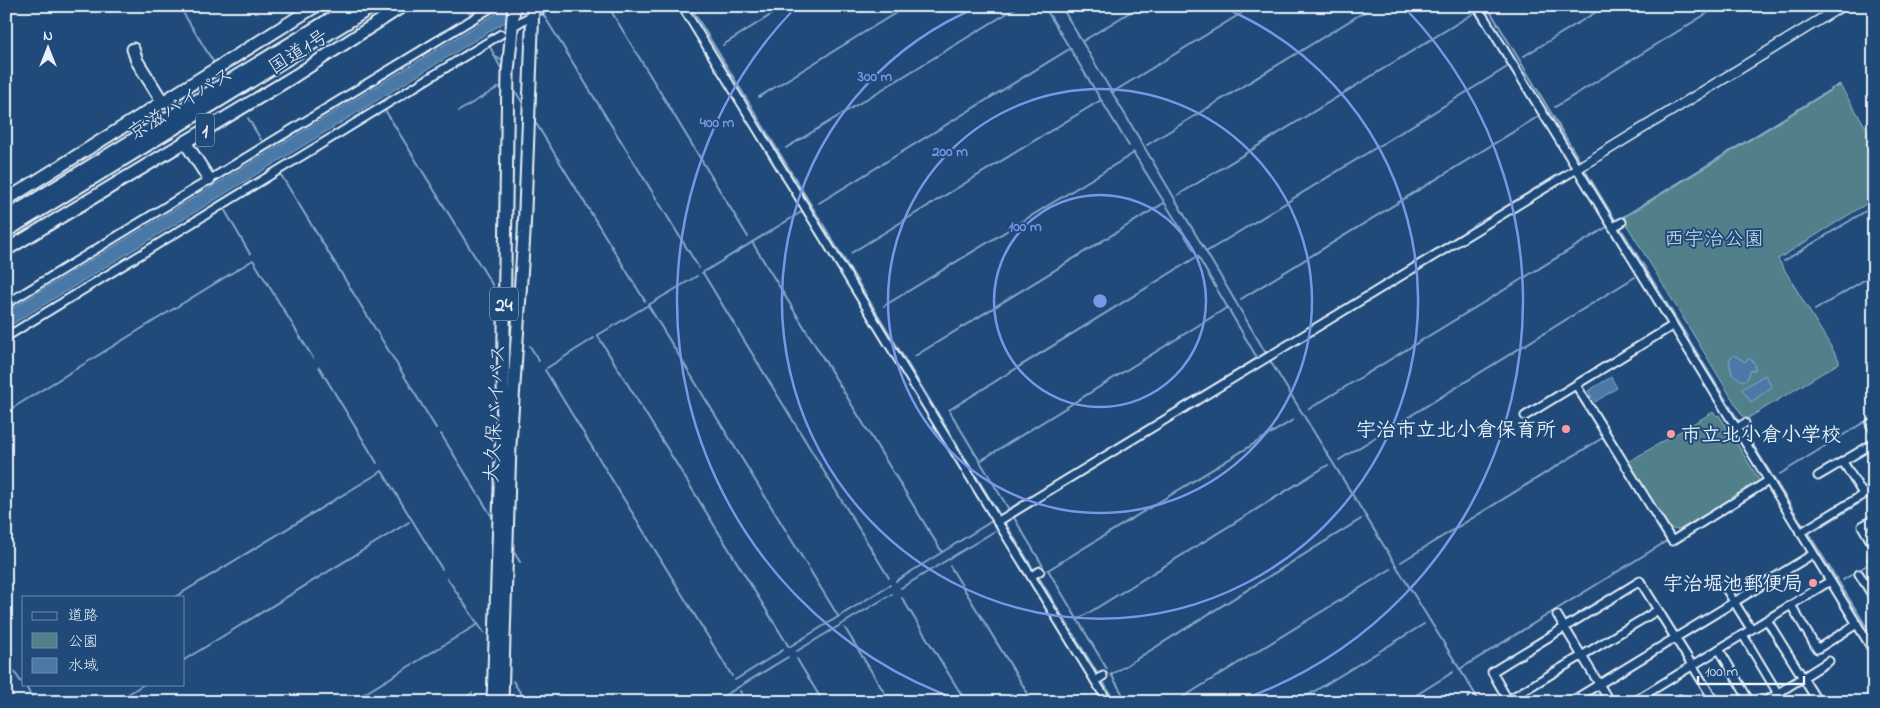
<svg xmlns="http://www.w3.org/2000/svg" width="1880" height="708" font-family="'Indie Flower','Klee One',sans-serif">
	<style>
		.green { fill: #51808a; stroke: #9cb8c1 }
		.water { fill: #4b79a7; stroke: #8aa9c7 }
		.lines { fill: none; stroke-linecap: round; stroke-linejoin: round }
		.stream { stroke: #8aa9c7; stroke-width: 2 }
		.minor-tunnel { stroke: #3d638d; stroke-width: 7; stroke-dasharray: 7 3.5; stroke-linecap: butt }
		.minor-casing { stroke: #e8f1f8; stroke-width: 11 }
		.tertiary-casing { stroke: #e8f1f8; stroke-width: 12 }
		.trunk-casing { stroke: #e8f1f8; stroke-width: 15 }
		.minor { stroke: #1f4a7a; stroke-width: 7 }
		.tertiary { stroke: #1f4a7a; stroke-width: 9 }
		.trunk { stroke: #1f4a7a; stroke-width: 11 }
		.motorway-bridge-casing { stroke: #e8f1f8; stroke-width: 16; stroke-linecap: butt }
		.motorway-bridge { stroke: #1f4a7a; stroke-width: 12 }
		.ring { fill: none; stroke: #7897e6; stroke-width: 2.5 }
		.poi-dot { fill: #ff9aa2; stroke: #1f4a7a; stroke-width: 2 }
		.labels { text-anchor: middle; stroke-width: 4; stroke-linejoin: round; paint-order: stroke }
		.shield { fill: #1f4a7a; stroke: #acbfd2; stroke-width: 1 }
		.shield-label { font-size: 19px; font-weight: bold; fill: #e8f1f8 }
		.street-label { font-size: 20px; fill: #e8f1f8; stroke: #1f4a7a }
		.park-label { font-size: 20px; fill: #d1e0e8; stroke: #1f4a7a }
		.poi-label { font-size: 20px; font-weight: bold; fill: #e8f1f8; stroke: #1f4a7a; text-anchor: end }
		.centre { fill: #7897e6; stroke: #1f4a7a; stroke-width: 2.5 }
		.ring-label { font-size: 15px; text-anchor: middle; font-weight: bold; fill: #7897e6; stroke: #1f4a7a; stroke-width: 4; stroke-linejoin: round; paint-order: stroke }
	</style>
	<rect width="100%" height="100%" fill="#1f4a7a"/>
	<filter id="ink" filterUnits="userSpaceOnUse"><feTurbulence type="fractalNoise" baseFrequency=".02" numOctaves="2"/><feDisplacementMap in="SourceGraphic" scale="10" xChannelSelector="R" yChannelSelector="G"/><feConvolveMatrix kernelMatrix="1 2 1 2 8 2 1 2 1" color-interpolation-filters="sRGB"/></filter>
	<g filter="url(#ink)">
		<g class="green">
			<polygon points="1839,84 1874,140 1874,199 1778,259 1839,360 1839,363 1745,420 1622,217"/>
			<polygon points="1713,412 1717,416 1719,415 1760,481 1679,530 1666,528 1628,462"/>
		</g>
		<g class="water">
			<polygon points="508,6 531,6 6,328 6,312"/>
			<polygon points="1734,355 1745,362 1749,358 1755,364 1755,370 1750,371 1748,378 1743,381 1732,374 1729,360"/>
			<polygon points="1765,375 1772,387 1751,402 1742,389"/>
			<polygon points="1611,377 1617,388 1595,402 1588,391"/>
		</g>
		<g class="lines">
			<g class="stream">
				<polyline points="179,6 214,63"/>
				<polyline points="465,6 471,16"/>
				<polyline points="608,6 748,237"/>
				<polyline points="690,6 1001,517"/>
				<polyline points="1044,6 1129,146"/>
				<polyline points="1061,6 1267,355"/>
				<polyline points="1487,6 1581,163"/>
				<polyline points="543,14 699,268"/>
				<polyline points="1083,41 1140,6"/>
				<polyline points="489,45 503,72"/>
				<polyline points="723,45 785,6"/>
				<polyline points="494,56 501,60"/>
				<polyline points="1524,56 1606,6"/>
				<polyline points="1836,87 1840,85"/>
				<polyline points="513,88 524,105"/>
				<polyline points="1113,92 1253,6"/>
				<polyline points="759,97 907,6"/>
				<polyline points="1555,107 1719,6"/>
				<polyline points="385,110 493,286"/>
				<polyline points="459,111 499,87"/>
				<polyline points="248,118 263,143"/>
				<polyline points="534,120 645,301"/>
				<polyline points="1147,145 1374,6"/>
				<polyline points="786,148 1019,6"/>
				<polyline points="1133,152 1194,250"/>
				<polyline points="1583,167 1617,223"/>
				<polyline points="281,175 436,428"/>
				<polyline points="1178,195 1474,13"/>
				<polyline points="819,203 1071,48"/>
				<polyline points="223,207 250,254"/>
				<polyline points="1624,217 1832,89"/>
				<polyline points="1620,227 1740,423"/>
				<polyline points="752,242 942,552"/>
				<polyline points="1206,252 1509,66"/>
				<polyline points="851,253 1101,100"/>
				<polyline points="1198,257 1256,356"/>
				<polyline points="1784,261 1874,206"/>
				<polyline points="702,273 803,211 887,349"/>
				<polyline points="703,273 889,578"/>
				<polyline points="1241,299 1539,116"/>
				<polyline points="648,305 838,616"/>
				<polyline points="884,306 1134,153"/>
				<polyline points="1815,310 1874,274"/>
				<polyline points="598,336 789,647 890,585"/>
				<polyline points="598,337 598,335 697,276"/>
				<polyline points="530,346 539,361"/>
				<polyline points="915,356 1164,203"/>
				<polyline points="1276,356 1427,264"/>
				<polyline points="1269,359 1480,702"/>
				<polyline points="319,367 377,463"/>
				<polyline points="547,368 594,338"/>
				<polyline points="545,370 732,676"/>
				<polyline points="1309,409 1607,227"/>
				<polyline points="6,412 253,260 313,358"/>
				<polyline points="1523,412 1666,325"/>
				<polyline points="1742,427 1804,527"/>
				<polyline points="441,434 494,520"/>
				<polyline points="1339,460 1635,277"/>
				<polyline points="1618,460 1634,486"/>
				<polyline points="980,461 1228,307"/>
				<polyline points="1780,474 1874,416"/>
				<polyline points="1008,508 949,410 1198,256"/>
				<polyline points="1013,516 1043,566"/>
				<polyline points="1014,517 1262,365"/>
				<polyline points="1004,521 1035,572"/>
				<polyline points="1816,530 1874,494"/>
				<polyline points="1807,531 1874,639"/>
				<polyline points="1000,533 1103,702"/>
				<polyline points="512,549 520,562"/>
				<polyline points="1401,562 1604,437 1605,439"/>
				<polyline points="950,566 1033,702"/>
				<polyline points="1048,570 1293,420"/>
				<polyline points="1048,570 1107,669"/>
				<polyline points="1038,576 1099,676"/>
				<polyline points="447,578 484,633"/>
				<polyline points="1843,580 1872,562"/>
				<polyline points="896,581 992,521 903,375"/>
				<polyline points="901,588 995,531"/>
				<polyline points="175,597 382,471 442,569"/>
				<polyline points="902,598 966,702"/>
				<polyline points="1077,620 1328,465"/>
				<polyline points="845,628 890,702"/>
				<polyline points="797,651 892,594"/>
				<polyline points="6,659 21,682"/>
				<polyline points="797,659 823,702"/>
				<polyline points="184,660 409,522"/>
				<polyline points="1460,669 1667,541 1640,495"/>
				<polyline points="1111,674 1127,702"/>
				<polyline points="1111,675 1361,519"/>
				<polyline points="735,680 783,650"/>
				<polyline points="1102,680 1115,702"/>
				<polyline points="513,681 526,702"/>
				<polyline points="26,687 35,702"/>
				<polyline points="740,691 747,702"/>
				<polyline points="116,702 144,684"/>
				<polyline points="351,702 478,624"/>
				<polyline points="459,702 472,693"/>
				<polyline points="714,702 788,657"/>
				<polyline points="1175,702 1391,569"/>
				<polyline points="1297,702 1424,624"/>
				<polyline points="1405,702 1453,672"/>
			</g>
			<polyline class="minor-tunnel" points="164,97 190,141"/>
			<g class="minor-casing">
				<g id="minor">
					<polyline points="682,6 1108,702"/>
					<polyline points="1477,6 1874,652"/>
					<polyline points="541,10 546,6"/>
					<polyline points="517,24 527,18"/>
					<polyline points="1613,227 1622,222"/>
					<polyline points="6,304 494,6"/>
					<polyline points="6,337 501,34"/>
					<polyline points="1576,385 1672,541 1768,481"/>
					<polyline points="1525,416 1672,326"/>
					<polyline points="1870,424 1874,430"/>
					<polyline points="1736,429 1745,423"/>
					<polyline points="1843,462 1863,494"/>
					<polyline points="1818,476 1874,443"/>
					<polyline points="1874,519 1862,526 1874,547"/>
					<polyline points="997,522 1578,168"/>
					<polyline points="1800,533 1874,488"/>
					<polyline points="1872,559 1874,558"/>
					<polyline points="1859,574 1874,598"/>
					<polyline points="1031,576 1040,571"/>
					<polyline points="1723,584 1751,629"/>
					<polyline points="1791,605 1817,649 1857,624"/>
					<polyline points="1557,615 1610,702"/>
					<polyline points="1767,620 1818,702"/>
					<polyline points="1743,635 1783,702"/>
					<polyline points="1719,649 1750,702"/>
					<polyline points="1095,681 1103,676"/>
					<polyline points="1472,700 1474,702"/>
					<polyline points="1508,700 1658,610"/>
					<polyline points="1506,702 1508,700 1492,672 1640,581 1715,702"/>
					<polyline points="1570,702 1813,554"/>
					<polyline points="1633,702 1830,581"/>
					<polyline points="1676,702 1680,699 1681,702"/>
					<polyline points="1764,702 1829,661"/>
				</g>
			</g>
			<g class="tertiary-casing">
				<polyline id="tertiary" points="1578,168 1842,6"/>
			</g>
			<g class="trunk-casing">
				<g id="trunk">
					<polyline points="133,49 137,61 162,101"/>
					<polyline points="185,142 209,179"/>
					<polyline points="6,200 316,6"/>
					<polyline points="6,250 293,77 403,6"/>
					<polyline points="493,702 503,395 508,72 514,6"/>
					<polyline points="502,702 510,445 524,234 533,6"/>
				</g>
			</g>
			<use href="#minor" class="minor"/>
			<use href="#tertiary" class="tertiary"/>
			<use href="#trunk" class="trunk"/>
			<g class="motorway-bridge-casing">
				<g id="motorway-bridge">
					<polyline points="6,218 352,6"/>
					<polyline points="6,231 373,6"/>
				</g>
			</g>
			<use href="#motorway-bridge" class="motorway-bridge"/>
		</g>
	</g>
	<g class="ring">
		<circle cx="1100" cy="301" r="106"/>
		<circle cx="1100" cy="301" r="212"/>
		<path d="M1222 7A318 318 0 1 1 978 7"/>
		<path d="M962 701A423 423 0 0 1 796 7M1404 7A423 423 0 0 1 1238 701"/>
	</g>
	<g class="poi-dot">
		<circle cx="1566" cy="429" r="5"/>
		<circle cx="1671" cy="434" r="5"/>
		<circle cx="1813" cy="583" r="5"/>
	</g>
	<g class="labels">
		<g class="shield">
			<rect x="196" y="113.5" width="18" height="33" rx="4"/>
			<rect x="490" y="287.5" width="28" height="33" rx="4"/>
		</g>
		<g class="shield-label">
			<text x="205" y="137">1</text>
			<text x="504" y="311">24</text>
		</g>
		<g class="street-label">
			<text transform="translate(298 51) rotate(-32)" y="7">国道1号</text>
			<text transform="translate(180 103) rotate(-32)" y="7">京滋バイパス</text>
			<text transform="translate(494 413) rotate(-87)" y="7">大久保バイパス</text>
		</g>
		<g class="park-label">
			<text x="1714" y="245">西宇治公園</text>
		</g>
		<g class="poi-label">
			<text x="1556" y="436">宇治市立北小倉保育所</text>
			<text x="1681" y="441" text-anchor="start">市立北小倉小学校</text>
			<text x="1803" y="590">宇治堀池郵便局</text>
		</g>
	</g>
	<circle cx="1100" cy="301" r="8" class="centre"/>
	<g class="ring-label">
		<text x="875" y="81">300 m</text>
		<text x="717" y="127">400 m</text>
		<text x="950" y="156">200 m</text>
		<text x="1025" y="231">100 m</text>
	</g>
	<rect width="1880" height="708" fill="none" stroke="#1f4a7a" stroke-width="25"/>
	<rect x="12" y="12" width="1855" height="683" fill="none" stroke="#e8f1f8" stroke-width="2" filter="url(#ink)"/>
	<rect x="22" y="596" width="162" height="90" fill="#1f4a7a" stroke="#6f8dac"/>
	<rect x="32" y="612" width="25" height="8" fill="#1f4a7a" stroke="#6f8dac"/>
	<text x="68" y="620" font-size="15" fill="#e8f1f8">道路</text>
	<rect x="32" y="633" width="25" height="15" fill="#51808a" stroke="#6f8dac"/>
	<text x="68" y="646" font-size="15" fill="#e8f1f8">公園</text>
	<rect x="32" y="658" width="25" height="15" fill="#4b79a7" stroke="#6f8dac"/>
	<text x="68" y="670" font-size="15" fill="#e8f1f8">水域</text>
	<g transform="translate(48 48)" stroke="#1f4a7a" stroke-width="4" paint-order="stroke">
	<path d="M0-4L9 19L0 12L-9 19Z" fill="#e8f1f8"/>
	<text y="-8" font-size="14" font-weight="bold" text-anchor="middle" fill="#e8f1f8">N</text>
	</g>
	<path d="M1698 676v8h106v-8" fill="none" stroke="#e8f1f8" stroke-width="2.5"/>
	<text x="1705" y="676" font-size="15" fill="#e8f1f8" stroke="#1f4a7a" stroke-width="4" paint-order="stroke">100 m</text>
</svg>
